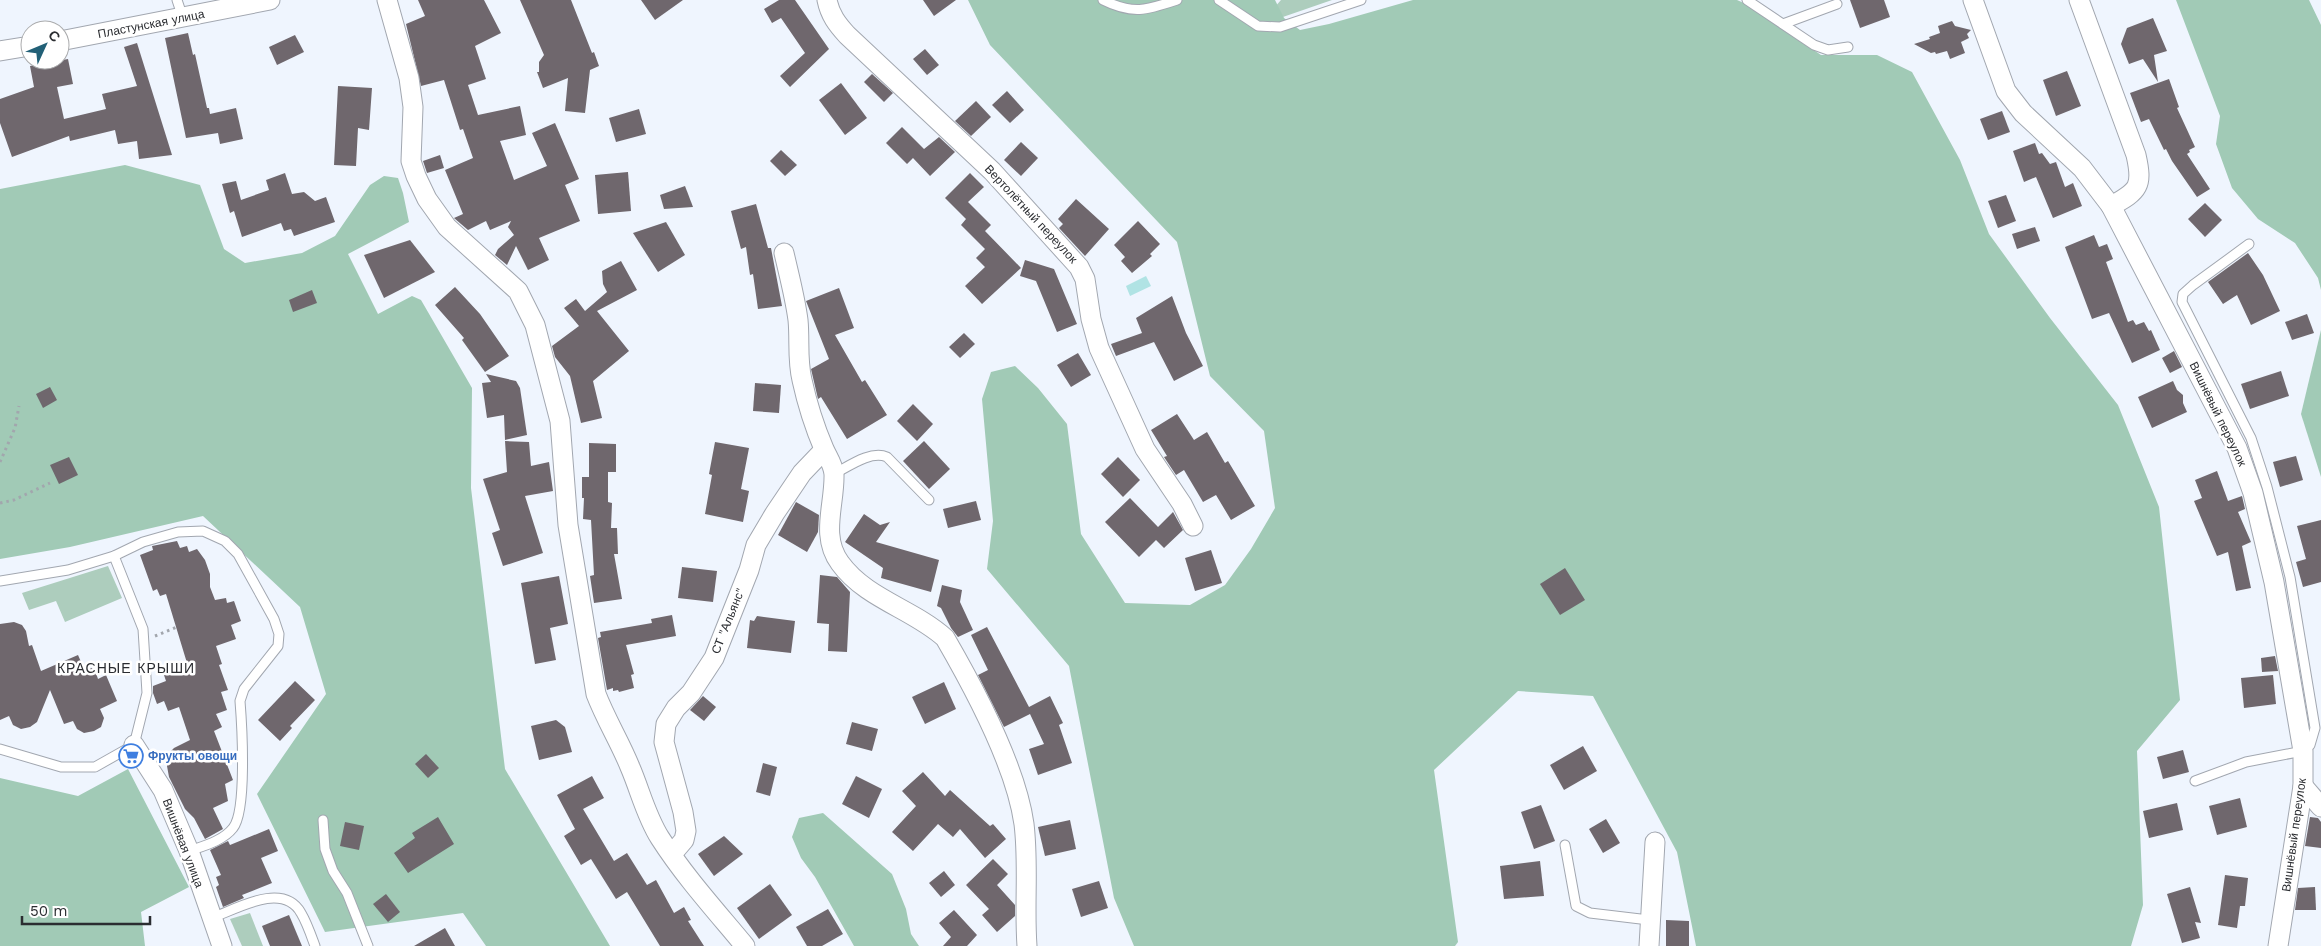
<svg xmlns="http://www.w3.org/2000/svg" width="2321" height="946" font-family="'Work Sans',sans-serif">
	<style>
		.green { fill: #adcdbd }
		.forest { fill: #a1cab6 }
		.water { fill: #b0e3e4 }
		.building { fill: #6f676d }
		.lines { fill: none; stroke-linecap: round; stroke-linejoin: round }
		.service-casing { stroke: #a2a7b0; stroke-width: 11 }
		.minor-casing { stroke: #a2a7b0; stroke-width: 21 }
		.path { stroke: #a2a6ad; stroke-width: 3; stroke-dasharray: 2.5 4; stroke-linecap: butt }
		.service { stroke: #fff; stroke-width: 9 }
		.minor { stroke: #fff; stroke-width: 19 }
		.labels { text-anchor: middle; stroke-width: 5; stroke-linejoin: round; paint-order: stroke }
		.street-label { font-size: 12px; fill: #2b2d31; stroke: #fff }
		.shop-label { font-size: 12px; font-weight: bold; fill: #366cbe; stroke: #fff; text-anchor: start }
		.neighbourhood-label { font-size: 14px; letter-spacing: 1px; fill: #2b2d31; stroke: #fff }
	</style>
	<rect width="100%" height="100%" fill="#eff5fe"/>
	<g class="green">
		<polygon points="1281,0 1332,0 1280,18 1274,8"/>
		<polygon points="108,566 122,598 65,622 56,601 29,610 22,593"/>
		<polygon points="250,913 263,946 242,946 230,919"/>
	</g>
	<g class="forest">
		<polygon points="968,0 1275,0 1284,18 1300,30 1329,24 1413,0 1737,0 1746,4 1821,55 1877,55 1912,72 1960,160 1989,234 2050,318 2118,405 2159,507 2180,700 2137,751 2143,905 2131,946 1696,946 1677,852 1593,696 1518,691 1434,770 1458,942 1455,946 1134,946 1114,898 1069,666 987,569 993,521 982,399 991,372 1015,366 1038,388 1067,424 1081,534 1125,603 1190,605 1225,585 1251,549 1275,508 1264,431 1210,376 1177,242 990,45"/>
		<polygon points="2176,0 2309,0 2321,25 2321,290 2318,278 2295,243 2258,219 2232,188 2216,144 2220,116"/>
		<polygon points="125,165 200,185 224,249 245,263 302,253 335,236 370,185 384,176 398,178 403,193 409,222 348,254 378,314 412,296 421,300 472,388 471,488 505,769 610,946 486,946 463,913 325,932 257,794 326,694 300,607 203,516 70,547 0,559 0,189"/>
		<polygon points="2321,330 2321,477 2301,414"/>
		<polygon points="128,769 189,887 141,912 145,946 0,946 0,778 78,796"/>
		<polygon points="823,813 892,874 906,909 911,934 919,946 854,946 815,877 801,858 792,837 799,818"/>
	</g>
	<polygon class="water" points="1146,276 1151,286 1130,296 1126,286"/>
	<g class="building">
		<polygon points="418,0 484,0 501,33 475,46 486,79 468,85 478,115 520,106 526,135 500,141 514,180 547,166 532,133 555,123 579,179 565,185 580,221 539,238 549,260 528,270 516,246 507,265 495,255 498,249 514,235 508,227 511,221 490,230 486,221 468,230 454,218 463,214 445,170 473,158 463,129 460,130 444,80 421,86 406,24 425,16"/>
		<polygon points="520,0 571,0 592,53 594,52 599,66 590,70 585,113 565,111 568,78 543,88 537,72 539,72 539,62 544,55"/>
		<polygon points="641,0 683,0 655,20"/>
		<polygon points="779,0 795,0 829,49 790,87 780,76 805,53 781,18 772,23 764,9"/>
		<polygon points="923,0 956,0 934,16"/>
		<polygon points="1850,0 1884,0 1890,17 1860,28"/>
		<polygon points="2153,18 2167,51 2154,55 2158,82 2143,59 2129,64 2121,44 2127,28"/>
		<polygon points="1952,21 1955,26 1971,30 1967,34 1969,38 1961,42 1965,53 1950,59 1947,51 1936,54 1935,52 1931,53 1914,44 1930,39 1929,37 1940,33 1938,26"/>
		<polygon points="188,33 193,55 195,54 207,108 209,108 210,114 236,108 243,139 220,144 218,133 186,138 165,38"/>
		<polygon points="295,35 304,52 277,65 269,47"/>
		<polygon points="137,43 172,155 139,159 137,141 118,144 115,130 70,141 69,136 12,157 0,123 0,99 34,87 30,66 68,59 73,84 57,87 64,119 106,109 102,94 137,86 124,47"/>
		<polygon points="925,49 939,65 927,75 913,59"/>
		<polygon points="2067,71 2081,106 2056,116 2043,80"/>
		<polygon points="872,74 893,93 884,102 864,82"/>
		<polygon points="2169,79 2179,107 2177,108 2195,147 2189,150 2190,152 2187,154 2210,189 2197,197 2172,161 2166,149 2164,150 2149,119 2141,122 2130,93"/>
		<polygon points="841,83 867,118 845,135 819,100"/>
		<polygon points="338,86 372,88 369,130 358,128 356,166 334,165"/>
		<polygon points="1007,91 1024,110 1010,123 992,105"/>
		<polygon points="976,101 991,117 971,136 955,121"/>
		<polygon points="639,109 646,134 616,142 609,118"/>
		<polygon points="2002,111 2010,132 1988,140 1980,119"/>
		<polygon points="902,127 924,149 939,137 955,152 930,176 913,158 907,164 886,143"/>
		<polygon points="1021,142 1038,158 1021,176 1004,160"/>
		<polygon points="2035,143 2039,154 2042,153 2050,164 2056,162 2065,187 2073,183 2082,206 2053,218 2036,177 2024,182 2013,151"/>
		<polygon points="781,150 797,165 785,176 770,161"/>
		<polygon points="440,155 444,168 427,173 423,161"/>
		<polygon points="628,172 631,211 598,214 595,175"/>
		<polygon points="285,173 292,194 304,192 315,201 326,197 335,222 294,236 291,229 284,231 281,223 242,237 234,211 230,213 222,184 236,181 241,200 269,190 266,180"/>
		<polygon points="970,173 984,187 968,202 991,225 985,231 1021,268 982,304 965,286 985,267 976,258 985,249 961,225 966,219 945,198"/>
		<polygon points="685,186 693,207 664,209 660,195"/>
		<polygon points="2006,195 2016,221 1998,228 1988,201"/>
		<polygon points="1076,199 1109,229 1085,256 1059,228 1063,224 1058,219"/>
		<polygon points="2205,203 2222,220 2205,237 2188,219"/>
		<polygon points="756,204 768,248 771,248 782,306 758,309 753,274 750,275 746,247 741,249 731,211"/>
		<polygon points="1138,221 1160,244 1150,254 1152,256 1132,273 1121,261 1125,257 1114,245"/>
		<polygon points="666,222 685,255 658,272 633,233"/>
		<polygon points="2035,227 2040,241 2017,249 2012,234"/>
		<polygon points="2094,235 2099,247 2107,244 2113,259 2106,262 2128,322 2133,320 2136,325 2144,322 2149,331 2151,330 2160,350 2132,363 2109,313 2092,319 2065,247"/>
		<polygon points="410,240 435,272 384,298 364,255"/>
		<polygon points="2248,253 2263,275 2280,311 2251,325 2237,295 2223,304 2208,282"/>
		<polygon points="1025,260 1054,269 1077,324 1057,332 1036,281 1020,276"/>
		<polygon points="621,261 637,290 597,311 629,351 593,381 602,418 581,423 570,376 555,357 552,346 579,326 564,308 576,299 585,311 607,292 603,284 602,271"/>
		<polygon points="455,287 480,314 509,356 485,372 462,340 464,338 435,305"/>
		<polygon points="839,288 854,328 835,335 862,382 865,380 887,415 847,439 821,397 818,399 811,369 829,359 806,301"/>
		<polygon points="312,290 317,303 293,312 289,300"/>
		<polygon points="1172,296 1186,333 1203,366 1174,381 1154,342 1116,356 1111,344 1142,333 1136,318"/>
		<polygon points="2307,314 2314,333 2292,340 2285,322"/>
		<polygon points="964,333 975,344 960,358 949,347"/>
		<polygon points="2174,351 2182,367 2170,373 2162,358"/>
		<polygon points="1078,353 1091,375 1071,387 1057,365"/>
		<polygon points="2281,371 2289,396 2250,409 2241,384"/>
		<polygon points="486,374 516,381 520,388 527,435 505,440 504,415 487,418 482,383 491,382"/>
		<polygon points="2173,381 2177,390 2183,395 2183,403 2187,412 2152,428 2138,397"/>
		<polygon points="755,383 781,385 779,413 753,411"/>
		<polygon points="50,387 57,400 43,408 36,394"/>
		<polygon points="913,404 933,424 917,441 897,421"/>
		<polygon points="1177,414 1194,440 1207,432 1225,463 1228,461 1255,506 1231,520 1216,495 1203,502 1184,470 1176,475 1164,457 1167,456 1151,430"/>
		<polygon points="505,441 529,442 531,466 549,462 553,491 525,496 543,553 503,566 492,533 500,530 483,479 507,472"/>
		<polygon points="924,441 950,469 929,489 903,461"/>
		<polygon points="715,442 749,448 741,489 749,491 743,522 705,514 712,475 709,474"/>
		<polygon points="589,443 616,444 616,472 608,472 608,502 612,503 611,528 617,528 618,554 614,554 622,599 594,603 590,576 594,575 591,520 583,519 584,498 582,498 582,477 589,477"/>
		<polygon points="2296,456 2303,480 2280,487 2273,462"/>
		<polygon points="69,457 78,475 59,484 50,465"/>
		<polygon points="1118,457 1140,480 1123,497 1101,474"/>
		<polygon points="2217,471 2228,501 2242,496 2245,509 2238,512 2251,542 2242,546 2251,588 2236,591 2228,552 2217,556 2194,501 2202,498 2195,480"/>
		<polygon points="1130,498 1158,527 1173,512 1183,530 1164,548 1156,540 1139,557 1105,522"/>
		<polygon points="976,501 981,520 948,528 943,509"/>
		<polygon points="796,502 819,515 818,532 807,552 778,535"/>
		<polygon points="864,514 880,525 890,522 876,542 939,560 931,592 881,578 883,568 845,542"/>
		<polygon points="2321,520 2321,582 2303,587 2296,562 2306,559 2297,526"/>
		<polygon points="177,541 180,548 187,546 189,552 197,549 205,560 210,574 210,587 215,600 226,598 227,603 234,601 241,621 231,625 236,639 216,646 222,664 219,665 228,690 221,692 227,710 216,714 222,727 214,731 233,780 225,784 228,801 213,808 223,829 205,839 194,818 185,809 169,777 167,766 168,754 174,748 190,740 179,707 168,711 164,701 157,704 153,693 153,686 166,681 163,672 187,663 166,594 160,596 157,589 153,591 140,555 153,550 152,546"/>
		<polygon points="1211,550 1222,583 1195,591 1185,558"/>
		<polygon points="682,567 717,571 713,602 678,598"/>
		<polygon points="1565,568 1585,600 1560,615 1540,584"/>
		<polygon points="820,575 837,577 850,592 847,652 828,651 829,624 817,623"/>
		<polygon points="559,576 568,624 550,628 556,660 535,664 521,583"/>
		<polygon points="942,585 962,590 960,602 973,630 958,637 951,628 941,608 937,606"/>
		<polygon points="672,615 676,636 626,645 634,674 631,675 634,688 619,692 618,690 613,691 613,688 607,690 598,638 601,637 600,632 652,623 651,619"/>
		<polygon points="757,616 795,621 791,653 747,648 750,620 754,621"/>
		<polygon points="14,622 22,625 26,631 29,646 32,645 41,671 78,655 85,671 94,667 98,679 106,675 117,701 100,709 104,718 101,727 94,731 84,733 77,729 73,721 64,724 50,690 37,722 30,727 21,729 13,725 9,716 0,720 0,624"/>
		<polygon points="987,627 1029,707 1050,696 1063,723 1059,725 1072,763 1038,775 1029,749 1044,744 1030,714 1004,727 978,675 988,670 971,635"/>
		<polygon points="2275,656 2278,671 2262,672 2261,658"/>
		<polygon points="2273,675 2276,704 2244,708 2241,678"/>
		<polygon points="295,681 315,700 290,726 292,728 280,741 258,720"/>
		<polygon points="944,682 956,709 925,724 912,697"/>
		<polygon points="703,696 716,707 704,721 690,710"/>
		<polygon points="556,720 565,727 572,752 539,760 531,726"/>
		<polygon points="852,722 878,729 872,751 846,744"/>
		<polygon points="1583,746 1597,771 1564,790 1550,765"/>
		<polygon points="2183,750 2189,772 2163,779 2157,757"/>
		<polygon points="426,754 439,768 428,778 415,764"/>
		<polygon points="763,763 777,767 770,796 756,792"/>
		<polygon points="923,772 945,796 950,790 990,826 993,824 1006,839 985,858 960,829 953,837 938,824 913,851 892,832 916,806 902,791"/>
		<polygon points="592,776 604,798 583,809 614,861 627,853 647,885 656,880 674,913 684,907 691,920 688,921 704,946 660,946 627,892 616,899 591,859 581,865 564,836 575,829 557,795"/>
		<polygon points="856,776 882,789 869,818 842,804"/>
		<polygon points="2240,798 2247,827 2217,835 2209,806"/>
		<polygon points="2177,803 2183,830 2149,838 2143,811"/>
		<polygon points="1541,805 1555,841 1534,849 1521,812"/>
		<polygon points="438,817 454,844 408,873 394,853 415,838 412,833"/>
		<polygon points="2310,817 2318,818 2321,822 2321,848 2305,846"/>
		<polygon points="1606,819 1620,843 1603,853 1589,829"/>
		<polygon points="1070,820 1076,849 1045,856 1038,827"/>
		<polygon points="345,822 364,826 359,850 340,846"/>
		<polygon points="269,829 278,851 261,858 272,883 242,895 244,898 223,907 216,887 219,885 216,877 221,875 210,850 228,841 230,845"/>
		<polygon points="724,836 743,854 714,876 698,854"/>
		<polygon points="993,859 1008,874 997,885 1015,905 1015,916 997,932 982,915 989,909 966,885"/>
		<polygon points="1540,861 1544,896 1504,899 1500,866"/>
		<polygon points="944,871 955,885 941,897 929,883"/>
		<polygon points="2225,875 2248,878 2245,906 2240,906 2237,928 2218,925"/>
		<polygon points="1099,881 1108,908 1081,917 1072,889"/>
		<polygon points="770,884 792,915 759,939 737,908"/>
		<polygon points="2190,887 2201,923 2195,922 2200,938 2182,943 2167,894"/>
		<polygon points="2315,887 2316,910 2295,910 2298,888"/>
		<polygon points="386,894 400,912 388,922 373,904"/>
		<polygon points="828,909 843,934 822,946 807,946 796,927"/>
		<polygon points="954,910 977,935 967,946 943,946 951,937 939,923"/>
		<polygon points="289,915 302,946 270,946 262,926"/>
		<polygon points="1666,920 1689,921 1689,946 1666,946"/>
		<polygon points="445,928 455,946 414,946"/>
	</g>
	<g class="lines">
		<g class="service-casing">
			<g id="service">
				<polyline points="177,0 183,18"/>
				<path d="M 1103,0 C 1133,15 1147,10 1177,0"/>
				<polyline points="1219,0 1258,26 1280,27 1361,0"/>
				<polyline points="1747,0 1814,45 1828,50 1848,47"/>
				<polyline points="1783,24 1837,4"/>
				<path d="M 834,474 C 849,466 871,450 887,457 L 929,500"/>
				<path d="M 0,581 L 68,570 L 114,556 L 143,542 L 178,532 L 203,531 L 225,541 L 238,554 L 274,619 L 279,634 L 278,646 L 244,689 L 240,701 C 242,726 247,811 233,828 C 223,841 203,846 189,851"/>
				<polyline points="0,749 61,767 95,767 134,745 147,693 143,629 114,556"/>
				<polyline points="2195,781 2246,762 2303,751 2310,745 2315,728 2290,577 2267,487 2251,438 2182,302 2183,294 2193,285 2249,244"/>
				<polyline points="323,820 325,849 333,871 347,893 368,946"/>
				<polyline points="1565,845 1576,906 1590,913 1649,920"/>
				<path d="M 212,918 C 236,909 283,881 301,913 C 307,923 311,935 315,946"/>
			</g>
		</g>
		<g class="minor-casing">
			<g id="minor">
				<path d="M 387,0 L 409,78 L 413,107 L 411,161 L 416,176 L 427,199 L 447,227 L 518,291 L 535,325 L 560,421 L 568,525 L 596,694 C 606,720 620,742 630,767 C 640,790 646,816 660,838 C 685,877 716,911 745,946"/>
				<path d="M 827,0 C 830,15 837,24 847,35 L 992,171 L 1079,267 L 1085,279 L 1091,319 L 1099,348 L 1145,449 L 1182,504 L 1193,526"/>
				<polyline points="1973,0 2006,91 2023,113 2082,168 2111,206 2237,448 2253,493 2274,582 2303,751 2303,786 2278,946"/>
				<path d="M 2079,0 L 2136,155 C 2143,186 2139,191 2111,206"/>
				<polyline points="60,41 270,0"/>
				<polyline points="0,51 30,46"/>
				<path d="M 784,253 C 789,275 795,297 798,320 C 800,340 797,360 802,380 C 807,403 815,428 824,449 C 828,458 833,464 834,474 C 835,504 820,536 840,563 C 866,599 913,609 945,638 C 974,688 1016,766 1024,824 C 1029,865 1024,905 1027,946"/>
				<polyline points="134,745 163,790 189,851 222,946"/>
				<polyline points="2303,786 2321,807"/>
				<polyline points="672,854 684,840 686,831 683,812 664,742 666,724 676,708 691,693 714,658 749,570 756,545 775,513 802,473 824,450"/>
				<polyline points="1649,946 1655,842"/>
			</g>
		</g>
		<g class="path">
			<polyline points="0,462 15,428 19,406"/>
			<polyline points="0,503 14,500 50,483"/>
			<polyline points="155,636 177,627"/>
		</g>
		<use href="#service" class="service"/>
		<use href="#minor" class="minor"/>
	</g>
	<defs>
		<g id="supermarket-ring" transform="scale(1.25)"><circle r="9.5" fill="#fff" stroke="#3f7fe0" stroke-width="1.5"/><path d="M-6-5.5h2.5l.6 2H6L4.5 2H-2.5L-4.4-4H-6ZM-1.5 3.2a1.3 1.3 0 1 0 .1 0ZM3 3.2a1.3 1.3 0 1 0 .1 0Z" fill="#3f7fe0"/></g>
	</defs>
	<g fill-rule="evenodd">
		<use href="#supermarket-ring" x="131" y="756"/>
	</g>
	<g class="labels">
		<g class="street-label">
			<text transform="translate(151 24) rotate(-11)" y="4">Пластунская улица</text>
			<text transform="translate(1031 214) rotate(47)" y="4">Вертолётный переулок</text>
			<text transform="translate(2218 414) rotate(64)" y="4">Вишнёвый переулок</text>
			<text transform="translate(728 621) rotate(-68)" y="4">СТ "Альянс"</text>
			<text transform="translate(2294 835) rotate(-82)" y="4">Вишнёвый переулок</text>
			<text transform="translate(183 843) rotate(69)" y="4">Вишнёвая улица</text>
		</g>
		<g class="shop-label">
			<text x="148" y="760">Фрукты овощи</text>
		</g>
		<g class="neighbourhood-label">
			<text x="126" y="673">КРАСНЫЕ КРЫШИ</text>
		</g>
	</g>
	<g transform="translate(45 45) rotate(46)"><circle r="24" fill="#ffffff" stroke="#aaabad"/>
	<path d="M0-4L9 19L0 12L-9 19Z" fill="#226077"/>
	<text y="-8" font-size="14" font-weight="bold" text-anchor="middle" fill="#2b2d31">С</text>
	</g>
	<path d="M22 916v8h128v-8" fill="none" stroke="#2b2d31" stroke-width="2.5"/>
	<text x="30" y="916" font-size="15" fill="#2b2d31" stroke="#ffffff" stroke-width="4" paint-order="stroke">50 m</text>
</svg>
